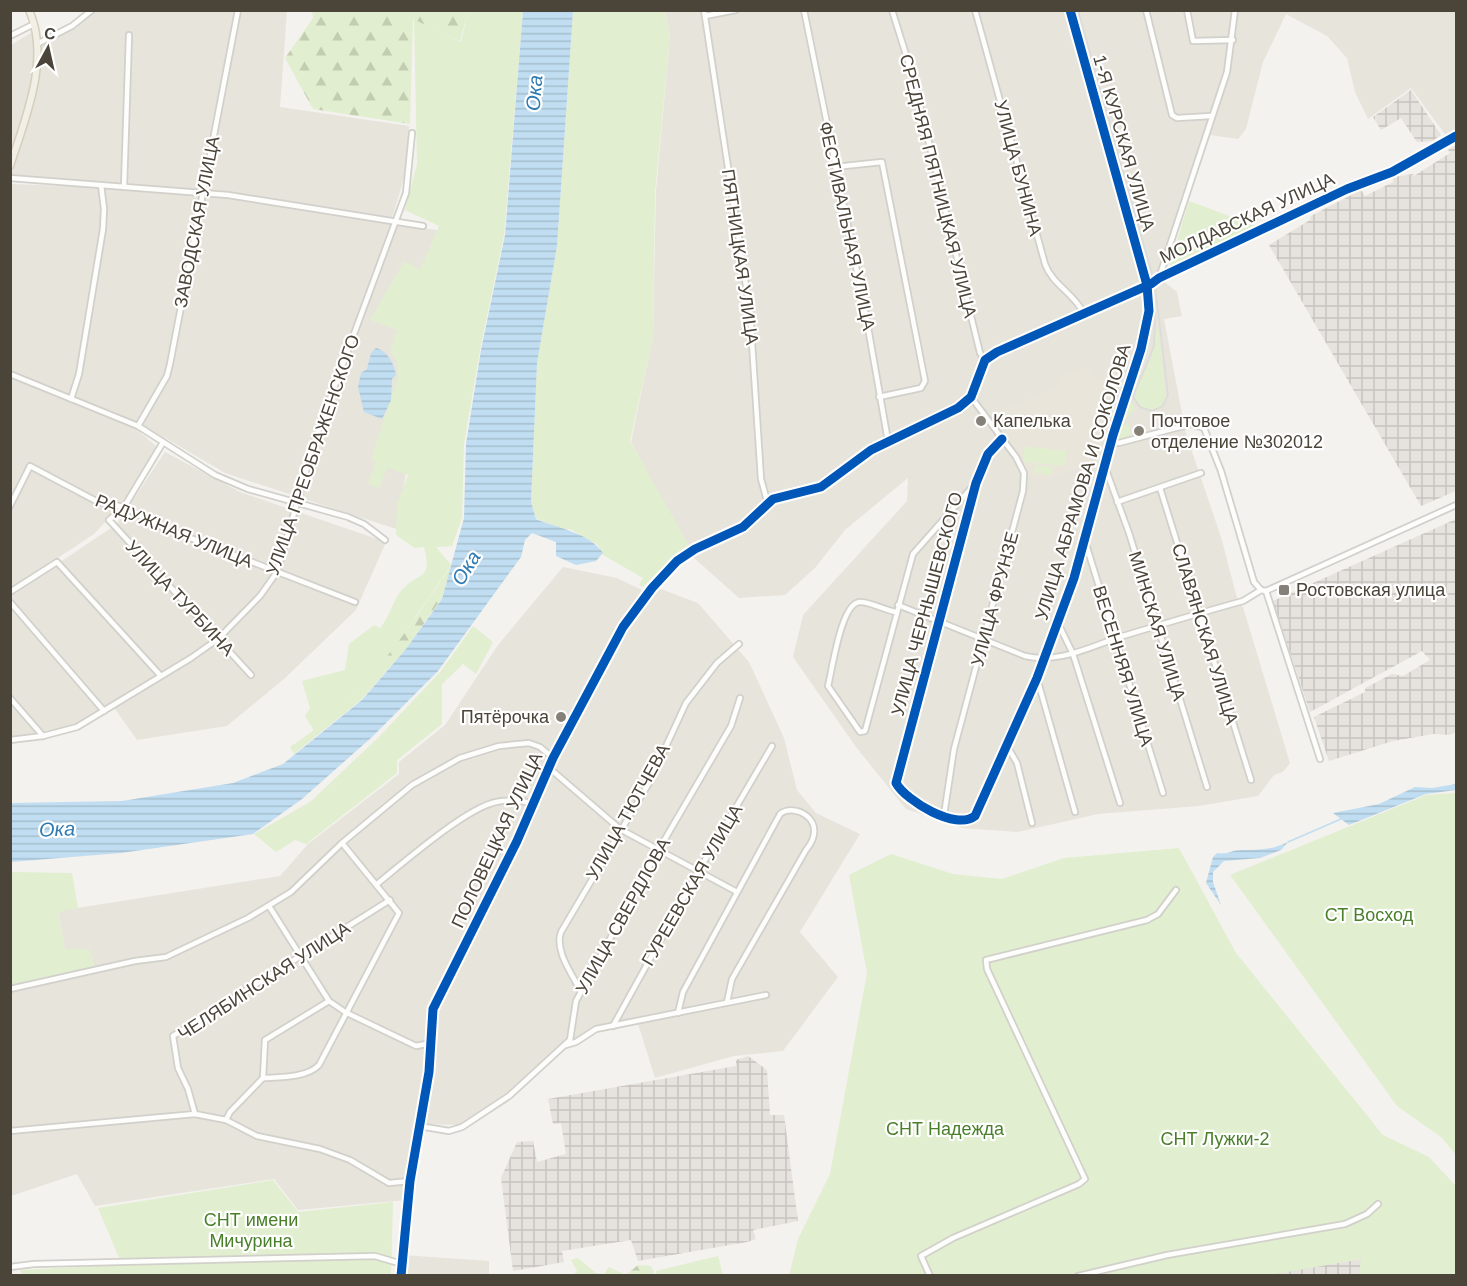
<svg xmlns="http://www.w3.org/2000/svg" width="1467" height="1286" font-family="Helvetica,sans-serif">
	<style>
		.residential { fill: #e7e4dc }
		.industrial { fill: url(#industrial-grid) }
		.education { fill: #eae5da }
		.green { fill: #e1eecf }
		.forest { fill: url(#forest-firs) }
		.water { fill: url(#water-rules) }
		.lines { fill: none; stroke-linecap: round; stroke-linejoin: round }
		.stream { stroke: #c0ddf1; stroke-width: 1.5 }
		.minor-casing { stroke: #d2d0cb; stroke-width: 8 }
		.major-casing { stroke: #d6cebb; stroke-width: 9 }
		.minor { stroke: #fdfdfc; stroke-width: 4.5 }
		.major { stroke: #f2efe6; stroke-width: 6 }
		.tram { stroke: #dbdbda; stroke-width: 1.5 }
		.cycleway-casing { stroke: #fff; stroke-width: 13 }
		.cycleway { stroke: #0057b8; stroke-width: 9 }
		.poi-dot { fill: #868178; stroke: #fff; stroke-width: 2 }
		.labels { text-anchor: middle; stroke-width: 4.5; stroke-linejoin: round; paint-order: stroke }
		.street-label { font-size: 18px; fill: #4b4439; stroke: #fff }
		.poi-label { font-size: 18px; fill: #4b4439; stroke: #fff; text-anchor: start }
		.park-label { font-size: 18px; fill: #4a7f2a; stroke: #fff }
		.water-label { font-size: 20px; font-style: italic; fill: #2e7ab2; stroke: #fff }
	</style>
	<defs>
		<pattern id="industrial-grid" width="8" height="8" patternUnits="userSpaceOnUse" patternTransform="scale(1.5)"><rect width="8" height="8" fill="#e6e2de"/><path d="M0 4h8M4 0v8" fill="none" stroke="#c7c3bf"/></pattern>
		<pattern id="forest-firs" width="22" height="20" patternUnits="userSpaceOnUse" patternTransform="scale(1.5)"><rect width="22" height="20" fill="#e1eecf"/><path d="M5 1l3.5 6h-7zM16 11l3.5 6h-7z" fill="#c3cdb2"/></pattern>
		<pattern id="water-rules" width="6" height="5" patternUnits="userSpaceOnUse" patternTransform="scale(1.5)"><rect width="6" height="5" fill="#c0ddf1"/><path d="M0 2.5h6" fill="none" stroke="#a6bfcf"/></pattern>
	</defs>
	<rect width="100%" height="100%" fill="#f4f2ee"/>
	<g class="residential">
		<polygon points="95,11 287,11 280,107 409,126 407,168 392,218 187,189 11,176 35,100 41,44 76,28 84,16"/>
		<polygon points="665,11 1456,11 1456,131 1447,137 1411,88 1368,119 1355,92 1347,58 1327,36 1286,14 1263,62 1246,129 1238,139 1203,134 1157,276 1177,292 1182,316 1164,319 1186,434 1221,537 1237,598 1243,607 1290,763 1283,772 1274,775 1258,796 1199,806 1098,814 1018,832 962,828 906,809 856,747 793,657 803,615 907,501 908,478 845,530 815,568 785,595 739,598 693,557 631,442 653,336 656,191 670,36"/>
		<polygon points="32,32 35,45 31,86 11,157 11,45"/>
		<polygon points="12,184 124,188 230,198 449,232 396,529 225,473 169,440 73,396 11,371"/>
		<polygon points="11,377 136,429 157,447 123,503 94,534 11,589"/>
		<polygon points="165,452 240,492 386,542 356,610 284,679 227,726 137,740 112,705 74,726 11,737 11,595 117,524"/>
		<polygon points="563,567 617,578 642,590 545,767 431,1008 427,1073 406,1200 298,1210 274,1179 95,1206 77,1174 11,1196 11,985 95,968 65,950 58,911 280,876 308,844 399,774 399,762 445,725 498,645"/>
		<polygon points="658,588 698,603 749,662 784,738 797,790 816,813 860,834 800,932 838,977 783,1051 734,1056 655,1078 638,1024 598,1032 578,1045 565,1048 509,1099 461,1125 423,1124 432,1071 436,1009 537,803 554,759 626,626"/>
		<polygon points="403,1255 489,1261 489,1275 401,1276"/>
	</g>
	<g class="industrial">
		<polygon points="1411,90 1441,135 1432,141 1417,142 1401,118 1381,130 1373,117"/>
		<polygon points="1456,145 1456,491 1421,506 1269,245 1310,220 1311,216 1361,190 1365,196 1393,182 1393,177 1413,174 1414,176 1450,153 1448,150"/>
		<polygon points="1456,519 1456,732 1450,735 1433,734 1393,741 1329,761 1314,717 1365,692 1365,688 1392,674 1403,676 1430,660 1422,651 1310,712 1273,601"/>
		<polygon points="748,1056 767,1070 770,1115 784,1115 798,1221 753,1230 756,1239 747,1242 638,1261 631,1240 562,1251 564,1262 513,1271 501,1178 517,1142 533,1141 537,1162 566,1154 561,1123 553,1124 548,1099 736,1066 736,1060"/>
		<polygon points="1362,1259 1359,1275 1265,1275"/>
	</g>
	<polygon class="education" points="1123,365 1097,463 1038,481 1031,476 1007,438 1001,410 1054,388 1063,375 1085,367 1097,380"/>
	<g class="green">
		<path d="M 468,11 L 523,11 L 504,235 L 480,350 L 464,444 L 462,518 L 452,546 L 436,547 L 451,565 L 384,663 L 337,712 L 314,731 L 305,716 L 310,708 L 302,681 L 345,670 L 349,644 L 374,625 L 380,628 C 390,616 393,600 401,591 C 418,571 433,582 424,547 L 415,548 L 396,535 L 397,504 L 408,475 L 387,468 L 379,489 L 368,483 L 376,462 L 371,459 L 398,377 L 397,362 L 390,351 L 397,330 L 370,320 L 404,261 L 420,270 L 439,226 L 405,210 L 417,164 L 414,19 L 461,42 Z"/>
		<polygon points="573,11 665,11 670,36 655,192 653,337 630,441 690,547 669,561 643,587 639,585 643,578 603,555 598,545 570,529 560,529 536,518 531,502 537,362 557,246"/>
		<polygon points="1189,201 1256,226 1169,267"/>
		<polygon points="1158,323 1166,398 1159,408 1148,410 1137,404 1135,393 1152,356"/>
		<polygon points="1127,398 1136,408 1119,426"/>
		<polygon points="1128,422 1131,436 1117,440 1116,434"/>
		<polygon points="1025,446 1067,451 1066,466 1023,462"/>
		<polygon points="1035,465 1053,467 1052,475 1034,473"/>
		<polygon points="473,626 493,642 476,674 463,664 442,684 442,724 397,760 397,773 306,844 295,840 276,852 254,834 310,802 379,737 441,671"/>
		<polygon points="1456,793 1456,1155 1441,1137 1397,1106 1230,875 1426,795"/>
		<polygon points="1179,848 1236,953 1383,1135 1429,1157 1456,1186 1456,1275 1359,1275 1361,1259 1265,1276 789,1276 798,1239 830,1174 867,973 849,875 891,854 953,874 1002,879 1064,858"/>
		<polygon points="11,872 72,873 78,908 58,912 65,949 89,949 96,968 11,985"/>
		<polygon points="273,1180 298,1212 393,1202 391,1275 23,1276 20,1270 122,1265 98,1208"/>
		<polygon points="718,1256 723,1275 657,1275 656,1271"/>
	</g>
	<g class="forest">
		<polygon points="312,11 312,10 468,11 460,41 413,19 410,124 313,109 285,58 313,18"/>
		<path d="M 451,566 L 442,598 L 406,649 L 361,700 L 294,754 L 290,747 C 363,700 403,636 451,566 Z"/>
		<polygon points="578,1258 596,1273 604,1274 609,1267 626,1275 638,1265 651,1266 654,1271 653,1275 573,1275 577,1271 571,1260"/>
	</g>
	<g class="water">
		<path d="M 523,11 L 573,11 L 557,246 L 537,363 L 531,502 L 536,519 C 557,528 590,533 603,553 L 596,561 L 576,565 L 556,556 L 556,542 L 532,533 L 525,540 L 521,557 L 438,671 L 372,737 L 302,799 L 253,834 L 121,853 L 11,862 L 11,803 L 122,801 L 233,783 L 283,764 L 362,700 L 406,649 L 442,599 L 464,518 L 466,444 L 481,350 L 505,235 Z"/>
		<path d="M 376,348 C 388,351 394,364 396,375 L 392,379 L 391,400 L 382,419 L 364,412 L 358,387 L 361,373 L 367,369 L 371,353 Z"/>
		<polygon points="1456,784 1456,790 1426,794 1349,825 1333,813 1379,804 1415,787 1432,788"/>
		<path d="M 1288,842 L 1281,850 L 1260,858 L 1224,861 L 1213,872 L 1213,882 L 1221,905 L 1206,883 L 1213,857 L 1217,853 C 1227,855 1232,850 1241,850 C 1257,850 1273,850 1288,842 Z"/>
	</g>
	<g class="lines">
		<polyline class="stream" points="1288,842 1341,819"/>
		<g class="minor-casing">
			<g id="minor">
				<polyline points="704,10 750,312 761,479 768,504"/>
				<polyline points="804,10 866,316 888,441"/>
				<polyline points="892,10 913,77 980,353 985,360"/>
				<path d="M 975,10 L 1045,264 C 1052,284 1073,293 1083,312"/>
				<polyline points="1146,10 1172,115 1177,118 1211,116"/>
				<polyline points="1187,10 1193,41 1233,40"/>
				<polyline points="705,16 736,10"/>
				<polyline points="10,36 34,24"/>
				<polyline points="37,44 72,26 92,10"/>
				<polyline points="835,167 882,162 925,381 921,388 879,397"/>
				<polyline points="10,178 228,195 423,226"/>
				<polyline points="124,187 129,35"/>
				<polyline points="1159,278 1227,72 1235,10"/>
				<polyline points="10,374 138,426 215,475 248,489 348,517 364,524 385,540"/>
				<polyline points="71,399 79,374 103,229 104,209 101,185"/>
				<polyline points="138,426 167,376 170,364 238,10"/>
				<path d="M 1002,439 L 988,454 L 976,483 L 896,783 C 906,801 956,831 975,816 L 1037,678 L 1074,578 L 1113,435 L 1141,349 L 1149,311 L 1147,285 L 1070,10"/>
				<polyline points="1111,442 1119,443 1191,424 1204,428 1221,471 1254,582 1261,590 1266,591"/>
				<polyline points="162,444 124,507 109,520 251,675"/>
				<polyline points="1105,467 1129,533 1207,787"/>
				<polyline points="1160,488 1251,780"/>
				<polyline points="1117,502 1201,473"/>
				<polyline points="10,506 30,466 98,502 124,507 157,525 355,602"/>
				<polyline points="1085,541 1163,793"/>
				<polyline points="1266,591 1456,505"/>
				<polyline points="1266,591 1320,759"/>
				<polyline points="10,592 57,562 160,675"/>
				<polyline points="10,602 104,711"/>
				<path d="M 898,605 L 1025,656 C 1060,664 1091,646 1123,636 C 1163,624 1203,612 1243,601 L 1261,590"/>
				<path d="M 896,612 C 885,610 870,602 860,602 C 841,602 832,671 828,686 L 860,732 L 865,731 L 913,554 L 974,485"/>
				<polyline points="1058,623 1073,654 1120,803"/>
				<polyline points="1037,678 1075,812"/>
				<polyline points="10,698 43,736"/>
				<polyline points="10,740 43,736 77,727 191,658 218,639 260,596 277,572 316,437 406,193 412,133"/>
				<polyline points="1007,746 1017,763 1032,823"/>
				<polyline points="548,767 620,829 737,892"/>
				<polyline points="944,815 954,749 1023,491 1024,473 1016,457 971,397"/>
				<path d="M 377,884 C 403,863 466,808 496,802 C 508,799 520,801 533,803"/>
				<polyline points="269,906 329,1001 345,1012 416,1046 431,1043"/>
				<polyline points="10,989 135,961 166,957 248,918 291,892 342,843 412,785 460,758 499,746 529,743 540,747 553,758"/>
				<path d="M 581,992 C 573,975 554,951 561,932 L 649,783 L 686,703 L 717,663 L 739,644"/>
				<path d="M 678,1013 L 683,992 L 780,814 C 795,802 830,821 806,850 L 732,979 L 727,1002"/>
				<polyline points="613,1026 698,872 772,746"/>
				<polyline points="566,1045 576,1042 596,1029 766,995"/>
				<path d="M 263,1078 C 279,1077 307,1078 319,1065 L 399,913 L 342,843"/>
				<polyline points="195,1114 188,1089 178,1068 173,1036 390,900"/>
				<polyline points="226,1120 230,1112 263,1078 265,1040 329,1001"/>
				<polyline points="419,1126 449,1131 462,1127 509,1096 570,1040 576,1001 658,851 731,726 740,698"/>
				<polyline points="10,1131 195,1114 226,1120 257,1136 320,1149 350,1160 389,1183 410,1181"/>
				<polyline points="10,1267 34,1264 375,1256 402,1264"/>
				<polyline points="401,1276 410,1181 429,1072 433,1009 517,841 553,758 623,627 652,588 677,561 695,549 743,527 773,499 821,487 871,450 958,408 971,397 985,360 997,352 1151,284 1159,278 1347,189 1392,172 1456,136"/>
				<polyline points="930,1276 921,1256 953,1238 1079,1184 1085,1179 987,969 986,960 1147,920 1158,914 1176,890"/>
				<polyline points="1078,1276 1167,1255 1345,1224 1367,1214 1378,1204"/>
			</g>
		</g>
		<g class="major-casing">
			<path id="major" d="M 10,166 C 25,119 51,59 29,10"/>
		</g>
		<use href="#minor" class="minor"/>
		<use href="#major" class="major"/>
		<polyline class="tram" points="1074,10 1152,289 1155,316 1154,346 1133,397 1140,407 1152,411 1163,406 1168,395 1155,285 1078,10"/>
		<g class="cycleway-casing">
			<g id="cycleway">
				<path d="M 1002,439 L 988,454 L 976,483 L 896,783 C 906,801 956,831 975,816 L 1037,678 L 1074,578 L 1113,435 L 1141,349 L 1149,311 L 1147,285 L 1070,10"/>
				<polyline points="401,1276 410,1181 429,1072 433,1009 517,841 553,758 623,627 652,588 677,561 695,549 743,527 773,499 821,487 871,450 958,408 971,397 985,360 997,352 1151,284 1159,278 1347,189 1392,172 1456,136"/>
			</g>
		</g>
		<use href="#cycleway" class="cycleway"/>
	</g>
	<g class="poi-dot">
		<circle cx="981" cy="421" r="6"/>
		<circle cx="1139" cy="431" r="6"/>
		<rect x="1278" y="584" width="12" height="12" rx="3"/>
		<circle cx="561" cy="717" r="6"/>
	</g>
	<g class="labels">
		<g class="street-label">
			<text transform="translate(1124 143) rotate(74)" y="6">1-Я КУРСКАЯ УЛИЦА</text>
			<text transform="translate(1018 168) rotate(75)" y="6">УЛИЦА БУНИНА</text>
			<text transform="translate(938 186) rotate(76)" y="6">СРЕДНЯЯ ПЯТНИЦКАЯ УЛИЦА</text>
			<text transform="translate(1247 218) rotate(-25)" y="6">МОЛДАВСКАЯ УЛИЦА</text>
			<text transform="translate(197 222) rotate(-79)" y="6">ЗАВОДСКАЯ УЛИЦА</text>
			<text transform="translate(847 226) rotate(78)" y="6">ФЕСТИВАЛЬНАЯ УЛИЦА</text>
			<text transform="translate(740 257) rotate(82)" y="6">ПЯТНИЦКАЯ УЛИЦА</text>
			<text transform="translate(313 455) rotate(-71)" y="6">УЛИЦА ПРЕОБРАЖЕНСКОГО</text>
			<text transform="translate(1083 482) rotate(-73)" y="6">УЛИЦА АБРАМОВА И СОКОЛОВА</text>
			<text transform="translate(174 531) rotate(22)" y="6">РАДУЖНАЯ УЛИЦА</text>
			<text transform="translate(180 598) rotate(47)" y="6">УЛИЦА ТУРБИНА</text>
			<text transform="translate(995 599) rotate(-75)" y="6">УЛИЦА ФРУНЗЕ</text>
			<text transform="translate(927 604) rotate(-75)" y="6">УЛИЦА ЧЕРНЫШЕВСКОГО</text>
			<text transform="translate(1157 626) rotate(73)" y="6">МИНСКАЯ УЛИЦА</text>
			<text transform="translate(1205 634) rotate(73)" y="6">СЛАВЯНСКАЯ УЛИЦА</text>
			<text transform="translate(1123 666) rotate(73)" y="6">ВЕСЕННЯЯ УЛИЦА</text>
			<text transform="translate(628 812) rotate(-61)" y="6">УЛИЦА ТЮТЧЕВА</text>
			<text transform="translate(497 840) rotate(-65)" y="6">ПОЛОВЕЦКАЯ УЛИЦА</text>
			<text transform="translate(692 885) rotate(-60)" y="6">ГУРЕЕВСКАЯ УЛИЦА</text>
			<text transform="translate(623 916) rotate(-61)" y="6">УЛИЦА СВЕРДЛОВА</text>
			<text transform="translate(264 981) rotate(-33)" y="6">ЧЕЛЯБИНСКАЯ УЛИЦА</text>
		</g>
		<g class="poi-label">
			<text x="993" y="427">Капелька</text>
			<text x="1151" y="427">Почтовое<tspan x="1151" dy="21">отделение №302012</tspan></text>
			<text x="1296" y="596">Ростовская улица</text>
			<text x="549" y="723" text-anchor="end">Пятёрочка</text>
		</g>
		<g class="park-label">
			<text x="1369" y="921">СТ Восход</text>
			<text x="945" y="1135">СНТ Надежда</text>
			<text x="1215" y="1145">СНТ Лужки-2</text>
			<text x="251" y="1226">СНТ имени<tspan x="251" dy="21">Мичурина</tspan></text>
		</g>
		<g class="water-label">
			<text transform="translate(534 93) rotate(-85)" y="7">Ока</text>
			<text transform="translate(466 568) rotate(-58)" y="7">Ока</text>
			<text transform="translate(57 829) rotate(-2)" y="7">Ока</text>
		</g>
	</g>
	<rect width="1467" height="1286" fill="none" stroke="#4b4439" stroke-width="24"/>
	<g transform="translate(48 48) rotate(8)" stroke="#ffffff" stroke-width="4.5" paint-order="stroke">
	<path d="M0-4.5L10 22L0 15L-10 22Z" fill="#4b4439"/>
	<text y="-9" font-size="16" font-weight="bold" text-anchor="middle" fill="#4b4439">С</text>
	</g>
</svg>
